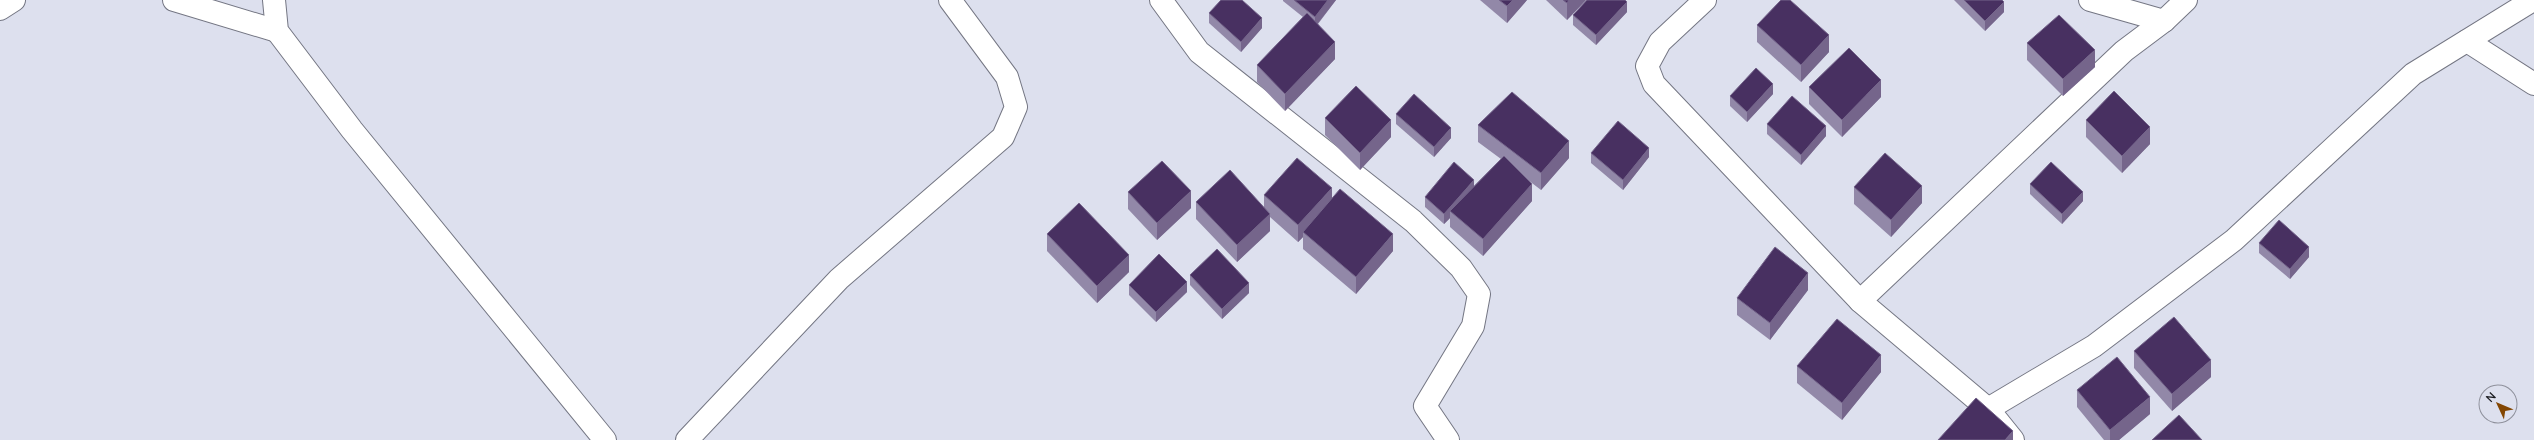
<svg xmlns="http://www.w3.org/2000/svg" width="2534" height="440" font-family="Lato,sans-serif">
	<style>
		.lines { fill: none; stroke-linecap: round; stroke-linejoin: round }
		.minor-casing { stroke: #747683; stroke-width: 24 }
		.minor { stroke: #fff; stroke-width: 22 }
		.wall { fill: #9288a8 }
		.shaded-wall { fill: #75658b }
		.building { fill: #483061; stroke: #75658b }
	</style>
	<rect width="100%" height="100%" fill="#dde0ee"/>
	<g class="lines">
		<g class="minor-casing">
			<g id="minor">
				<polyline points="174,0 277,31"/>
				<polyline points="274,0 277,31 352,130 605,440"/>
				<polyline points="1161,0 1199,52 1413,221 1461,268 1479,294 1473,326 1425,406 1448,440"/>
				<polyline points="1705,0 1660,42 1647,66 1654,84 1860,301 1988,409 2013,440"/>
				<polyline points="2090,0 2164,21"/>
				<polyline points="0,9 14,0"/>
				<polyline points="2467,41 2534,84"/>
				<polyline points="1860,301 2124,51 2164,21 2186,0"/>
				<polyline points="1988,409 2094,346 2234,240 2413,74 2533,0"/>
				<polyline points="687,440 839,279 1003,137 1016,107 1007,77 950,0"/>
			</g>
		</g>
		<use href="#minor" class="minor"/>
	</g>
	<g class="wall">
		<polygon points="1283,0 1336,0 1318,24 1335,59 1285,111 1257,82 1257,65 1303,17 1283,1"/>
		<polygon points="1480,0 1527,0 1507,23"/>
		<polygon points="1546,0 1586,0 1567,20"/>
		<polygon points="1954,0 2002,0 2004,12 1985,31"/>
		<polygon points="1627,12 1596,45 1573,25 1573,15"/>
		<polygon points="1209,13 1262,28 1241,52 1209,23"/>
		<polygon points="1757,25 1829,52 1801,82 1757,42"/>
		<polygon points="2027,43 2095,67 2063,96 2027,60"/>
		<polygon points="1809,87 1881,97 1842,137 1809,104"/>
		<polygon points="1773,94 1747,122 1730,106 1730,96"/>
		<polygon points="1396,114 1451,138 1434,157 1396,124"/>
		<polygon points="1325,118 1391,137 1360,170 1325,135"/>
		<polygon points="2086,120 2150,144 2122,173 2086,137"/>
		<polygon points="1767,124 1826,136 1801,165 1767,134"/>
		<polygon points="1478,125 1569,158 1541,190 1528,180 1532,201 1483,256 1450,227 1450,218 1444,224 1425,207 1425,197 1474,186 1501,159 1478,142"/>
		<polygon points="1591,153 1649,157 1623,190 1591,163"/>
		<polygon points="2030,184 2083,201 2062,224 2030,194"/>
		<polygon points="1854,187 1922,203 1891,237 1854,204"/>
		<polygon points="1128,192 1191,208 1157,240 1128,209"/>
		<polygon points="1264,195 1332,198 1393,251 1356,294 1303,249 1303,237 1298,242 1270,217 1270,231 1237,262 1196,219 1196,202 1264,208"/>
		<polygon points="1047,234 1129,272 1097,303 1047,251"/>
		<polygon points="2259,243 2309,257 2290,279 2259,253"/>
		<polygon points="1190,275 1249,293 1222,319 1190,285"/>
		<polygon points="1129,285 1187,292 1156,322 1129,295"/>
		<polygon points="1808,290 1770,340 1737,315 1737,298"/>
		<polygon points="2134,351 2211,377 2172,411 2134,368"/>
		<polygon points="1797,366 1881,372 1842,420 1797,383"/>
		<polygon points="2077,390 2150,414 2119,440 2104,440 2077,407"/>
	</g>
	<g class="shaded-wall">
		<polygon points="1328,0 1336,0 1315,27 1315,17"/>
		<polygon points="1513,0 1527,0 1507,23 1507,6"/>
		<polygon points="1569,0 1586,0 1567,20 1567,3"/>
		<polygon points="1627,2 1627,12 1596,45 1596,35"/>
		<polygon points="2004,2 2004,12 1985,31 1985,21"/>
		<polygon points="1262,18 1262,28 1241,52 1241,42"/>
		<polygon points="1829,35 1829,52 1801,82 1801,65"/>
		<polygon points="1335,42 1335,59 1285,111 1285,94"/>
		<polygon points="2095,50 2095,67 2063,96 2063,79"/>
		<polygon points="1881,80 1881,97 1842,137 1842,120"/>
		<polygon points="1773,84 1773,94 1747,122 1747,112"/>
		<polygon points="1391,120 1391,137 1360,170 1360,153"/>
		<polygon points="1826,126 1826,136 1801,165 1801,155"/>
		<polygon points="2150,127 2150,144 2122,173 2122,156"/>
		<polygon points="1451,128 1451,138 1434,157 1434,147"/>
		<polygon points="1569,141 1569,158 1541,190 1541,173"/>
		<polygon points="1649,148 1649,157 1623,190 1623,180"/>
		<polygon points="1474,180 1474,190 1450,211 1450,218 1444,224 1444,214"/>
		<polygon points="1532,184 1532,201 1483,256 1483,239"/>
		<polygon points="1922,186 1922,203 1891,237 1891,220"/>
		<polygon points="1332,188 1332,205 1303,232 1303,237 1298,242 1298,225"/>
		<polygon points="1191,191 1191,208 1157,240 1157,223"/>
		<polygon points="2083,192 2083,201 2062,224 2062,214"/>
		<polygon points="1270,214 1270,231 1237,262 1237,245"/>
		<polygon points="1393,234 1393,251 1356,294 1356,277"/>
		<polygon points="2309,247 2309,257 2290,279 2290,269"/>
		<polygon points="1129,255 1129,272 1097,303 1097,286"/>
		<polygon points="1808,273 1808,290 1770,340 1770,323"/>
		<polygon points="1187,282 1187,292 1156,322 1156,312"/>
		<polygon points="1249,283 1249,293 1222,319 1222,309"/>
		<polygon points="1881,355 1881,372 1842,420 1842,403"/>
		<polygon points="2211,360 2211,377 2172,411 2172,394"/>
		<polygon points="2150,397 2150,414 2119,440 2110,440 2110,430"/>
		<polygon points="2013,431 2013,440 2005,440"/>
	</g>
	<g class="building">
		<polygon points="1221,0 1242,0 1262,18 1241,42 1209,13"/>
		<polygon points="1294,0 1328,0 1315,17"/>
		<polygon points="1499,0 1513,0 1507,6"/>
		<polygon points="1563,0 1569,0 1567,3"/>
		<polygon points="1587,0 1625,0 1627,2 1596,35 1573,15"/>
		<polygon points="1781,0 1790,0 1829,35 1801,65 1757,25"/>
		<polygon points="1964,0 2002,0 2004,2 1985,21"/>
		<polygon points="1307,13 1335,42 1285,94 1257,65"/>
		<polygon points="2059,15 2095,50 2063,79 2027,43"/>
		<polygon points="1849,48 1881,80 1842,120 1809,87"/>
		<polygon points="1756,68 1773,84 1747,112 1730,96"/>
		<polygon points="1356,86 1391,120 1360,153 1325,118"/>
		<polygon points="2114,91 2150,127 2122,156 2086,120"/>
		<polygon points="1512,92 1569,141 1541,173 1478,125"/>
		<polygon points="1414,94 1451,128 1434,147 1396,114"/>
		<polygon points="1792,96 1826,126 1801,155 1767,124"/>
		<polygon points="1618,121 1649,148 1623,180 1591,153"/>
		<polygon points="1885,153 1922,186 1891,220 1854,187"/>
		<polygon points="1504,156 1532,184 1483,239 1450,211"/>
		<polygon points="1297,158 1332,188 1298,225 1264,195"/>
		<polygon points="1162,161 1191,191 1157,223 1128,192"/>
		<polygon points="1454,162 1474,180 1444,214 1425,197"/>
		<polygon points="2051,162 2083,192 2062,214 2030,184"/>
		<polygon points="1230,170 1270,214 1237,245 1196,202"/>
		<polygon points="1340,189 1393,234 1356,277 1303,232"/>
		<polygon points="1079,203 1129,255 1097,286 1047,234"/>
		<polygon points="2279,220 2309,247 2290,269 2259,243"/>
		<polygon points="1775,247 1808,273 1770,323 1737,298"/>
		<polygon points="1217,249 1249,283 1222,309 1190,275"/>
		<polygon points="1159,254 1187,282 1156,312 1129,285"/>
		<polygon points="2174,317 2211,360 2172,394 2134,351"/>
		<polygon points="1837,319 1881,355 1842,403 1797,366"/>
		<polygon points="2117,357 2150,397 2110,430 2077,390"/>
		<polygon points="1976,398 2013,431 2005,440 1938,440"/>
		<polygon points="2179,415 2202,440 2152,440"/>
	</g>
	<g transform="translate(2498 404) rotate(314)"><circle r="19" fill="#dde0ee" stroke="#8f919c"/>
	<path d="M0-3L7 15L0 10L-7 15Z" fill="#834602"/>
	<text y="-6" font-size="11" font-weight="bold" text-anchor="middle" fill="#1a1b20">N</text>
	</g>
</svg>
